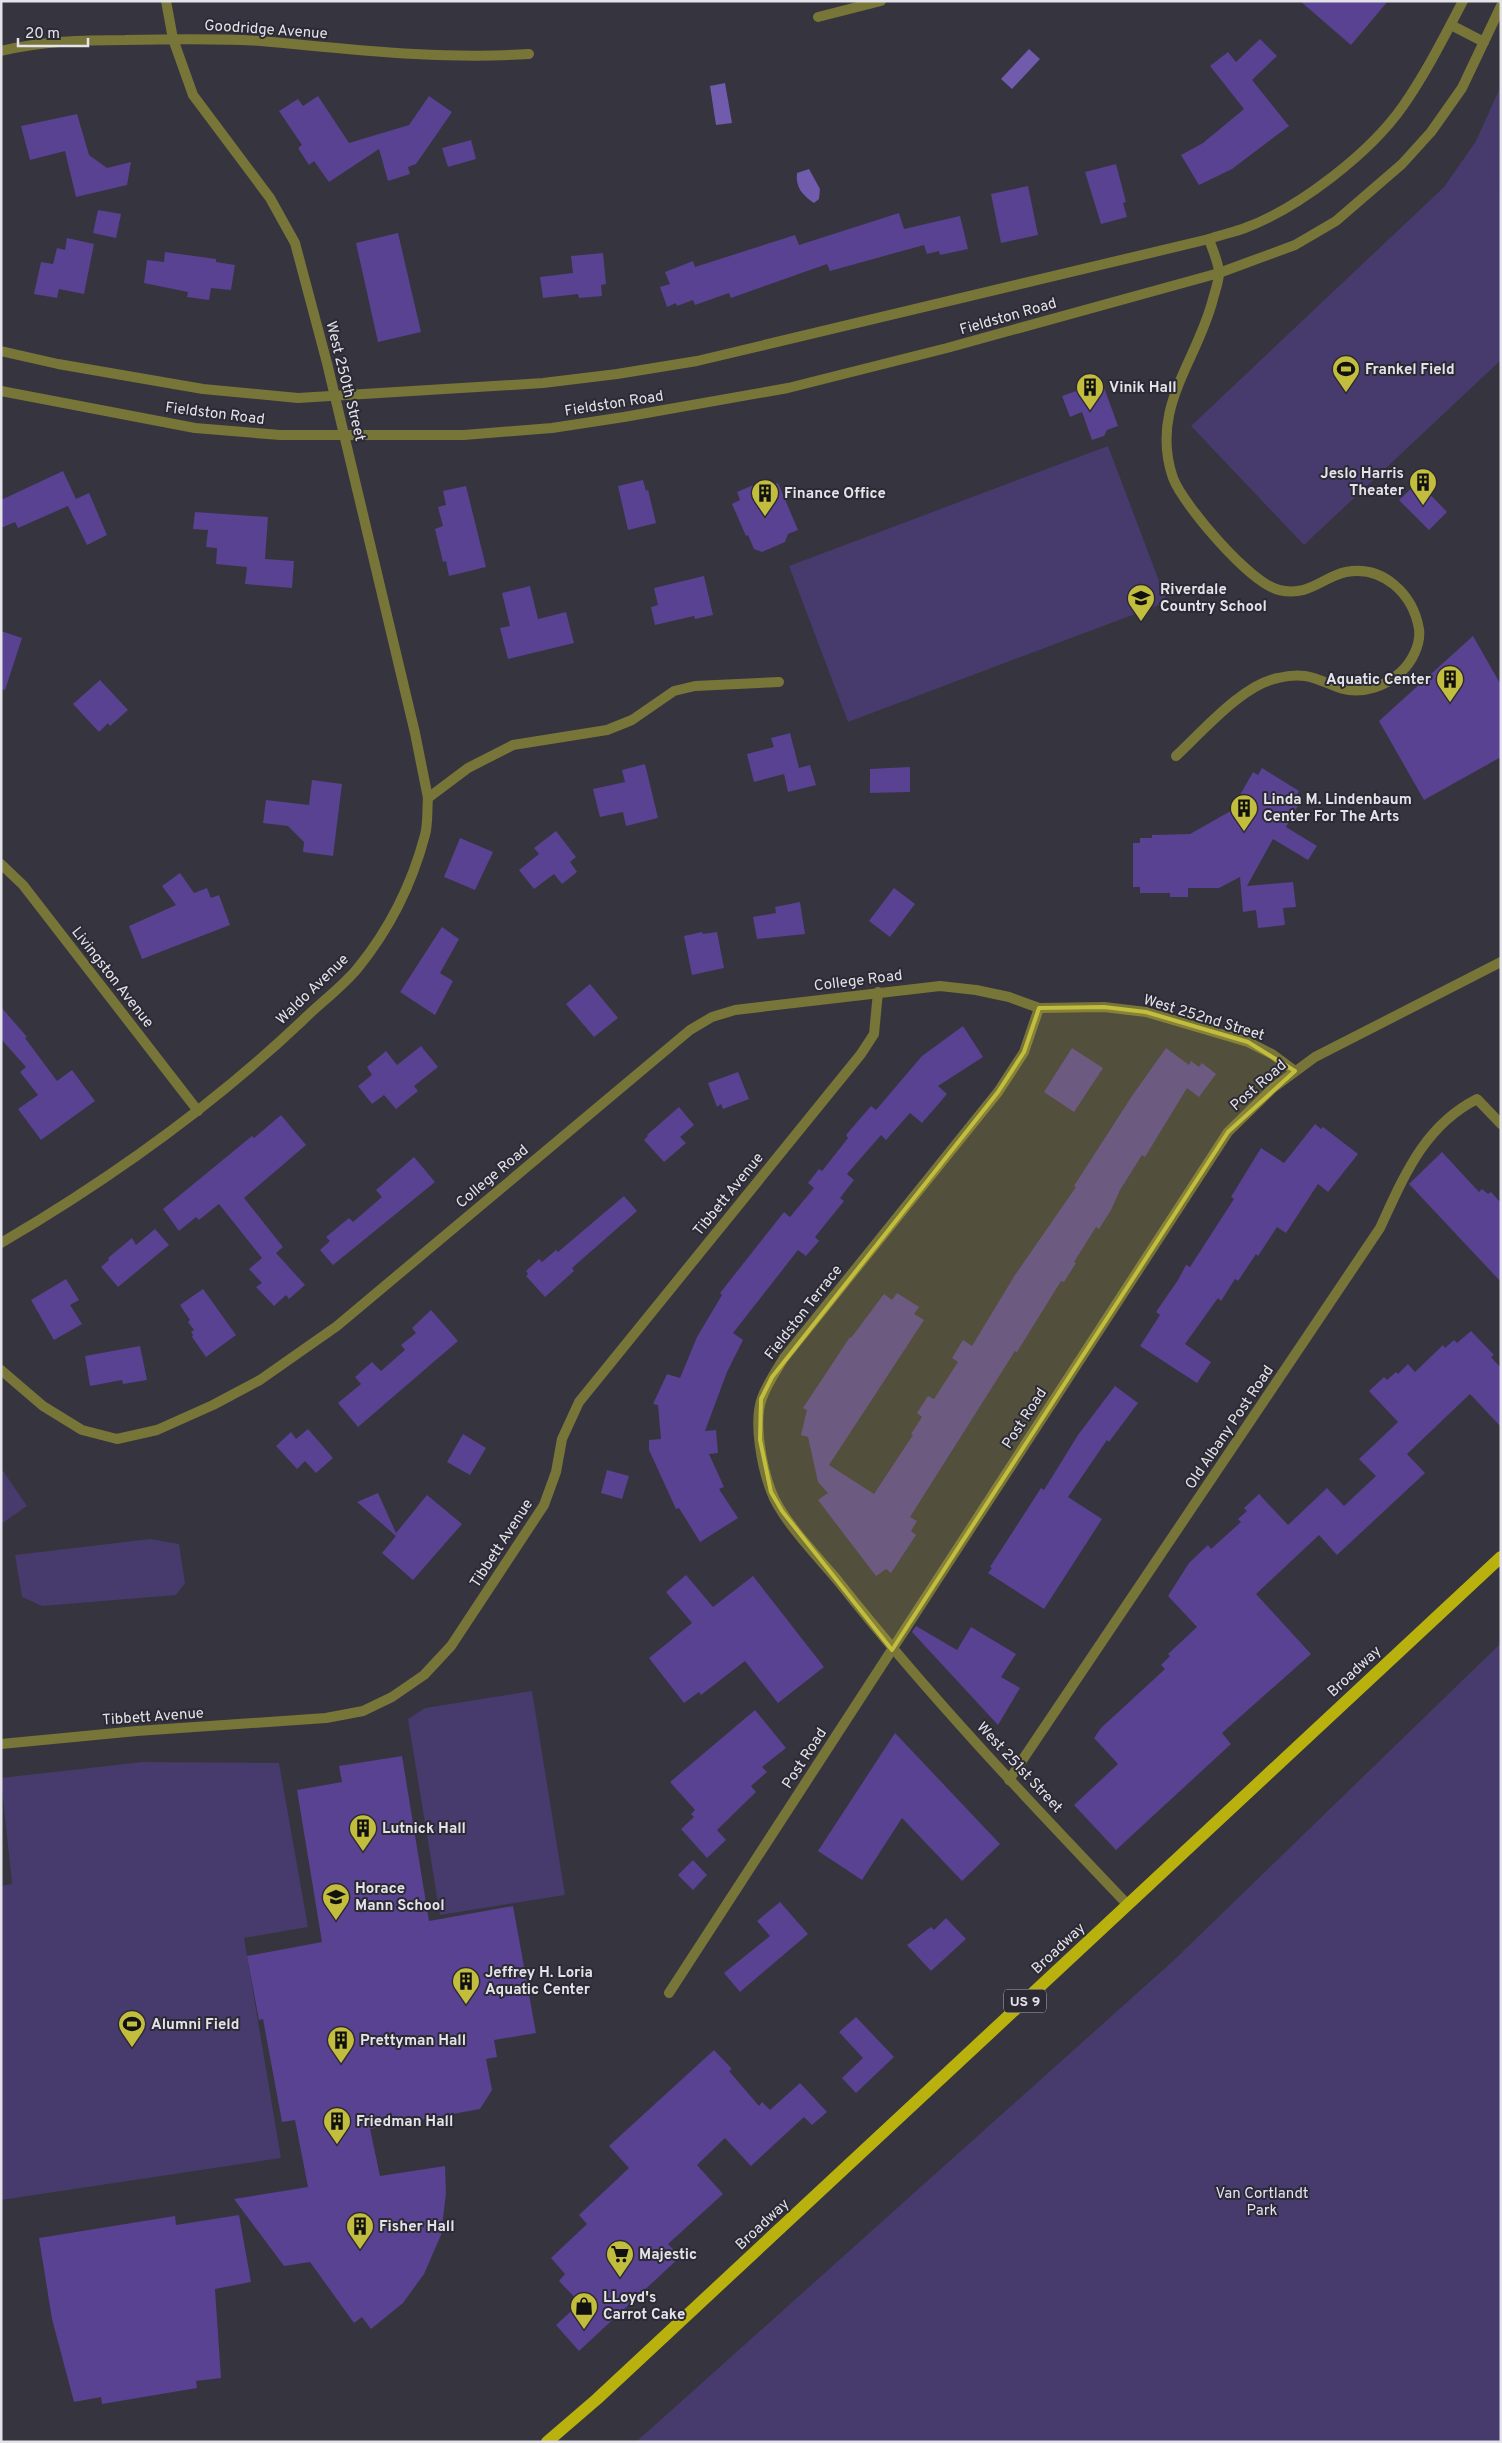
<svg xmlns="http://www.w3.org/2000/svg" width="1502" height="2443" font-family="Overpass,sans-serif">
	<style>
		.green { fill: #473a6c }
		.water { fill: #705bac }
		.building { fill: #584291 }
		.lines { fill: none; stroke-linecap: round; stroke-linejoin: round }
		.street { stroke: #777537; stroke-width: 10 }
		.primary { stroke: #b9b10d; stroke-width: 12 }
		.marked { fill: #c3bd3e; fill-opacity: 0.2; stroke: #c3bd3e; stroke-width: 4; stroke-linejoin: round }
		.labels { text-anchor: middle; stroke-width: 4; stroke-linejoin: round; paint-order: stroke }
		.shield { fill: #2c2a34; stroke: #adacb3; stroke-width: 1 }
		.shield-label { font-size: 14px; font-weight: bold; fill: #e4e3e9 }
		.street-label { font-size: 15px; fill: #e4e3e9; stroke: #2c2a34 }
		.poi-label { font-size: 15px; font-weight: bold; fill: #e4e3e9; stroke: #2c2a34; text-anchor: start }
		.park-label { font-size: 15px; fill: #e4e1f7; stroke: #2c2a34 }
	</style>
	<rect width="100%" height="100%" fill="#36343e"/>
	<g class="green">
		<polygon points="1499,90 1501,360 1304,545 1191,426 1444,187 1476,141"/>
		<polygon points="1108,446 1167,602 848,722 789,566"/>
		<polygon points="1,1468 27,1506 1,1524"/>
		<polygon points="150,1539 179,1544 185,1583 176,1595 42,1606 22,1597 15,1555"/>
		<polygon points="1501,1643 1501,2442 636,2442 1173,1961"/>
		<polygon points="532,1691 565,1895 440,1915 408,1719 425,1708"/>
		<polygon points="142,1762 279,1763 308,1927 244,1938 281,2158 1,2200 1,1886 12,1884 1,1778"/>
	</g>
	<g class="water">
		<polygon points="1029,49 1040,59 1012,89 1001,79"/>
		<polygon points="725,83 732,123 716,125 710,86"/>
		<path d="M 809,169 L 820,189 L 819,199 L 814,203 C 803,196 795,187 797,173 Z"/>
	</g>
	<g class="building">
		<polygon points="1300,1 1388,1 1351,45"/>
		<polygon points="1260,39 1277,56 1252,80 1289,126 1232,169 1199,185 1181,155 1203,143 1244,109 1210,66 1228,52 1236,62"/>
		<polygon points="318,96 349,143 409,125 429,96 452,112 416,164 408,167 410,174 388,181 379,149 329,182 314,161 309,165 298,148 302,145 279,111 298,99 303,106"/>
		<polygon points="77,114 89,155 107,168 131,162 127,185 76,197 65,151 30,160 21,126"/>
		<polygon points="471,140 476,159 448,167 442,148"/>
		<polygon points="1116,164 1126,202 1123,203 1127,217 1101,224 1085,172"/>
		<polygon points="1028,186 1038,235 1001,243 991,194"/>
		<polygon points="98,210 121,214 116,238 93,233"/>
		<polygon points="899,213 904,229 960,216 968,249 940,255 939,251 927,254 924,245 830,271 827,264 731,298 729,293 695,305 693,300 677,306 676,303 667,307 660,287 670,284 665,272 693,261 695,267 795,235 799,245"/>
		<polygon points="398,233 421,332 378,342 356,243"/>
		<polygon points="67,238 94,244 84,294 59,289 57,298 34,294 41,262 53,264 57,248 65,250"/>
		<polygon points="165,252 216,259 216,262 235,265 231,290 211,288 209,300 187,297 188,292 144,283 147,260 164,262"/>
		<polygon points="603,253 606,284 601,285 602,296 579,298 578,294 543,298 540,277 573,273 571,256"/>
		<polygon points="1102,382 1118,426 1107,430 1104,436 1092,440 1082,412 1070,417 1062,396"/>
		<polygon points="63,471 76,499 89,493 107,535 87,545 68,506 18,528 15,522 1,528 1,500"/>
		<polygon points="643,480 646,491 648,490 656,523 628,530 618,486"/>
		<polygon points="763,481 766,488 778,483 798,530 788,534 785,542 762,552 754,549 748,535 746,536 732,504 740,500 737,492"/>
		<polygon points="1418,482 1447,512 1429,530 1399,500"/>
		<polygon points="466,486 486,567 449,576 446,561 443,562 435,529 443,526 438,507 446,505 443,491"/>
		<polygon points="195,512 268,517 265,559 294,561 292,588 245,584 247,567 216,564 217,548 206,547 208,530 193,529"/>
		<polygon points="704,576 713,615 695,619 694,616 655,625 651,607 658,605 654,588"/>
		<polygon points="530,586 538,619 566,612 574,643 508,659 500,628 510,626 502,593"/>
		<polygon points="1,631 22,638 5,690 1,689"/>
		<polygon points="1473,636 1501,685 1501,757 1424,800 1379,721"/>
		<polygon points="100,680 128,710 110,726 108,723 99,732 73,704"/>
		<polygon points="790,733 799,768 810,765 816,785 788,792 784,774 754,782 747,754 774,747 771,738"/>
		<polygon points="645,764 658,818 626,826 623,812 600,817 593,789 625,782 622,770"/>
		<polygon points="910,767 910,792 870,793 870,769"/>
		<polygon points="1262,768 1299,791 1296,797 1301,800 1286,827 1317,846 1308,860 1273,839 1247,886 1293,882 1296,907 1283,908 1285,925 1258,928 1256,910 1243,912 1240,877 1219,888 1188,888 1188,897 1170,897 1170,893 1140,893 1140,887 1133,887 1133,843 1140,843 1140,838 1152,838 1152,835 1190,834 1250,800 1240,795 1253,772 1258,775"/>
		<polygon points="312,780 342,784 333,856 303,852 304,842 288,826 263,823 266,800 309,805"/>
		<polygon points="556,831 576,857 570,862 577,872 562,884 554,874 534,889 519,870 539,854 534,848"/>
		<polygon points="460,838 493,852 475,890 444,877"/>
		<polygon points="180,873 194,893 207,888 211,898 219,895 230,925 142,959 129,926 176,905 162,886"/>
		<polygon points="894,888 915,904 890,937 869,921"/>
		<polygon points="800,902 805,934 757,939 753,917 776,913 775,907"/>
		<polygon points="442,927 459,939 440,973 453,981 435,1015 400,992"/>
		<polygon points="702,932 703,934 717,932 724,968 692,975 684,936"/>
		<polygon points="590,984 618,1018 594,1037 566,1004"/>
		<polygon points="1,1007 27,1037 25,1038 57,1081 72,1070 95,1101 41,1140 18,1109 38,1095 20,1072 26,1067 1,1039"/>
		<polygon points="963,1026 983,1057 938,1086 947,1094 922,1123 910,1113 886,1140 881,1135 847,1174 854,1180 840,1198 844,1201 815,1237 819,1241 806,1256 798,1250 733,1333 743,1340 727,1372 705,1431 716,1430 718,1453 709,1454 724,1487 719,1489 738,1518 700,1542 679,1508 676,1509 649,1450 649,1440 661,1439 658,1405 653,1404 667,1374 680,1378 697,1337 722,1295 720,1293 784,1212 790,1217 814,1188 808,1183 819,1169 822,1171 848,1138 846,1135 871,1106 876,1110 922,1056"/>
		<polygon points="421,1046 438,1067 414,1086 418,1091 396,1109 384,1095 372,1104 358,1086 372,1075 367,1067 386,1051 397,1065"/>
		<polygon points="1072,1048 1103,1068 1074,1112 1044,1092"/>
		<polygon points="1166,1048 1189,1065 1191,1061 1199,1067 1202,1063 1216,1074 1199,1097 1187,1088 1145,1157 1142,1155 1120,1190 1111,1210 1099,1229 1096,1227 1074,1262 1076,1263 1064,1282 1061,1281 1017,1352 1015,1351 910,1517 917,1521 911,1531 916,1535 891,1573 886,1569 876,1576 818,1500 828,1493 818,1482 808,1437 801,1435 807,1410 803,1408 850,1337 851,1338 884,1294 892,1300 897,1293 919,1307 914,1314 924,1320 829,1465 874,1494 913,1435 911,1434 922,1417 917,1413 928,1396 934,1399 958,1362 952,1358 963,1340 972,1346 1015,1275 1076,1187 1074,1186 1132,1096"/>
		<polygon points="738,1072 749,1099 723,1109 721,1104 717,1107 708,1083"/>
		<polygon points="679,1107 694,1125 680,1137 686,1143 664,1162 644,1140 648,1136 647,1135"/>
		<polygon points="281,1115 306,1145 244,1198 283,1247 276,1253 305,1285 289,1299 286,1295 274,1306 256,1287 262,1283 249,1269 262,1258 219,1204 199,1220 196,1217 179,1231 163,1209 252,1136 254,1138"/>
		<polygon points="1315,1124 1321,1129 1323,1127 1358,1154 1328,1192 1318,1184 1286,1233 1277,1227 1258,1256 1256,1254 1238,1281 1235,1279 1221,1301 1218,1298 1185,1344 1211,1362 1197,1383 1140,1346 1160,1315 1156,1312 1178,1280 1186,1265 1190,1267 1234,1199 1231,1197 1261,1148 1284,1163"/>
		<polygon points="1442,1152 1479,1192 1482,1189 1488,1194 1491,1192 1501,1203 1501,1282 1409,1184"/>
		<polygon points="414,1157 435,1182 333,1265 320,1250 330,1241 326,1237 349,1218 353,1222 382,1197 376,1190"/>
		<polygon points="624,1196 637,1211 572,1268 574,1271 545,1297 526,1276 528,1274 526,1271 539,1259 542,1262 556,1250 558,1252"/>
		<polygon points="155,1229 169,1245 118,1287 101,1267 109,1260 108,1258 132,1238 136,1245"/>
		<polygon points="66,1279 79,1300 70,1305 82,1324 54,1340 31,1300"/>
		<polygon points="203,1289 236,1335 206,1357 192,1337 193,1335 191,1332 194,1330 188,1322 190,1320 180,1305"/>
		<polygon points="431,1310 458,1341 358,1427 338,1403 361,1384 355,1377 372,1362 381,1371 405,1350 401,1345 416,1333 412,1328"/>
		<polygon points="1471,1331 1494,1355 1491,1357 1501,1368 1501,1427 1470,1394 1407,1454 1425,1473 1337,1555 1319,1535 1256,1594 1311,1654 1222,1733 1231,1744 1116,1850 1074,1805 1118,1764 1094,1738 1101,1728 1165,1669 1161,1665 1170,1656 1168,1654 1197,1627 1168,1596 1189,1563 1208,1545 1211,1549 1241,1522 1238,1519 1247,1511 1244,1508 1259,1494 1288,1525 1327,1488 1344,1506 1376,1476 1359,1459 1398,1422 1369,1391 1384,1377 1387,1380 1396,1372 1398,1374 1408,1364 1415,1372 1443,1345 1445,1348 1454,1340 1457,1343"/>
		<polygon points="140,1346 147,1380 123,1384 122,1380 90,1386 85,1356"/>
		<polygon points="1115,1386 1138,1403 1109,1442 1107,1440 1068,1497 1102,1519 1044,1609 988,1573 992,1568 990,1567 1041,1488 1044,1490 1078,1435"/>
		<polygon points="308,1429 333,1458 316,1473 305,1461 297,1469 276,1446 291,1432 296,1439"/>
		<polygon points="463,1434 486,1448 470,1475 447,1462"/>
		<polygon points="607,1470 629,1476 622,1499 601,1493"/>
		<polygon points="378,1493 396,1533 427,1495 462,1524 413,1580 382,1553 396,1536 357,1502"/>
		<polygon points="686,1575 713,1607 753,1576 824,1667 778,1703 745,1661 701,1695 699,1692 684,1703 649,1658 692,1623 666,1592"/>
		<polygon points="916,1626 957,1650 971,1627 1016,1654 1001,1677 1020,1688 998,1725 912,1632"/>
		<polygon points="755,1710 786,1748 762,1767 767,1772 751,1786 756,1792 717,1830 726,1840 707,1858 681,1829 694,1817 691,1814 695,1810 670,1782"/>
		<polygon points="895,1733 1000,1844 962,1881 902,1818 862,1880 818,1851"/>
		<polygon points="402,1756 429,1921 513,1906 536,2033 494,2040 497,2057 486,2059 492,2090 480,2109 370,2129 380,2176 445,2166 446,2193 441,2235 424,2274 403,2303 371,2329 362,2317 354,2323 310,2262 284,2266 234,2199 308,2187 295,2120 282,2122 263,2019 259,2020 247,1956 322,1942 297,1790 342,1782 339,1766"/>
		<polygon points="693,1860 707,1875 693,1890 678,1875"/>
		<polygon points="780,1902 808,1934 740,1992 724,1973 770,1936 757,1921"/>
		<polygon points="946,1918 966,1939 931,1971 907,1945 931,1927 934,1930"/>
		<polygon points="856,2017 894,2057 856,2093 842,2078 863,2058 839,2032"/>
		<polygon points="714,2050 732,2069 729,2071 759,2106 762,2102 770,2110 800,2083 827,2112 812,2125 804,2117 751,2166 725,2138 697,2165 723,2194 668,2244 680,2257 579,2351 556,2325 580,2303 559,2281 565,2274 551,2258 587,2224 579,2215 629,2168 609,2146"/>
		<polygon points="239,2215 251,2282 215,2289 221,2378 196,2381 197,2388 102,2404 101,2397 74,2402 52,2319 39,2238 175,2216 176,2225"/>
	</g>
	<g class="lines">
		<g class="street">
			<polyline points="166,1 173,39 193,95 270,198 295,243 327,363 415,733 428,798"/>
			<polyline points="818,17 881,1"/>
			<polyline points="1451,25 1484,42"/>
			<path d="M 1,51 C 42,41 84,40 125,40 C 170,39 216,38 261,41 C 350,49 439,60 529,54"/>
			<path d="M 1,351 L 58,364 L 203,389 L 298,398 L 543,383 L 617,374 L 697,361 L 1209,239 C 1221,235 1234,232 1245,228 C 1299,208 1370,153 1403,106 C 1426,73 1444,37 1463,1"/>
			<polyline points="1,391 195,428 280,435 464,435 552,428 624,417 788,388 947,348 1219,273 1295,245 1336,221 1402,164 1431,132 1462,88 1501,6"/>
			<path d="M 1176,756 C 1203,731 1242,685 1278,678 C 1286,676 1297,675 1305,676 C 1318,678 1330,685 1343,689 C 1363,694 1386,686 1401,672 C 1412,662 1421,644 1419,629 C 1413,594 1383,565 1346,572 C 1322,577 1310,597 1279,590 C 1250,583 1184,506 1173,478 C 1149,408 1197,362 1213,299 C 1215,291 1219,281 1219,273 C 1219,263 1212,249 1209,239"/>
			<polyline points="1,864 23,885 198,1111"/>
			<path d="M 1039,1008 L 1024,1052 L 998,1092 L 784,1358 C 776,1371 767,1384 762,1398 C 753,1422 762,1467 771,1491 C 781,1519 818,1557 838,1581 C 928,1695 1027,1799 1127,1904"/>
			<path d="M 1,1243 C 110,1179 210,1108 302,1021 C 319,1004 341,988 357,969 C 389,930 412,884 425,835 C 428,824 427,810 428,798 L 468,768 L 513,745 L 607,730 L 632,720 L 674,691 L 695,686 L 779,682"/>
			<polyline points="1,1370 43,1406 82,1430 117,1439 157,1430 213,1405 260,1380 337,1326 690,1030 712,1017 735,1010 940,986 976,990 1009,997 1039,1008 1104,1007 1146,1012 1248,1042 1272,1054 1295,1071"/>
			<polyline points="1,1744 137,1731 326,1718 363,1711 392,1697 424,1675 451,1646 544,1505 556,1472 562,1439 579,1402 861,1054 874,1034 878,992"/>
			<path d="M 1009,1780 L 1380,1228 C 1404,1176 1424,1126 1477,1099 L 1501,1124"/>
			<polyline points="669,1993 1228,1132 1273,1088 1315,1057 1501,962"/>
		</g>
		<polyline class="primary" points="547,2442 597,2399 1501,1557"/>
	</g>
	<path class="marked" d="M 1104,1007 L 1146,1012 L 1248,1042 L 1295,1071 L 1228,1132 L 892,1650 L 782,1511 L 771,1492 L 760,1440 L 761,1399 L 772,1377 L 998,1092 L 1024,1052 L 1039,1008 Z"/>
	<defs>
		<g id="stadium-pin" transform="scale(1.4375)"><path d="M0 17L-7.5 6A9.5 9.5 0 1 1 7.5 6Z" fill="#c3bd3e" stroke="#2c2a34"/><path d="M0-5a6.5 5 0 1 0 0 10a6.5 5 0 1 0 0-10ZM-3.5-1.8h7v3.6h-7Z" fill="#111"/></g>
		<g id="building-pin" transform="scale(1.4375)"><path d="M0 17L-7.5 6A9.5 9.5 0 1 1 7.5 6Z" fill="#c3bd3e" stroke="#2c2a34"/><path d="M-4-6H4V6H1V3H-1V6H-4ZM-2.5-4.3h1.7v1.8h-1.7ZM.8-4.3h1.7v1.8H.8ZM-2.5-1h1.7V.8h-1.7ZM.8-1h1.7V.8H.8Z" fill="#111"/></g>
		<g id="school-pin" transform="scale(1.4375)"><path d="M0 17L-7.5 6A9.5 9.5 0 1 1 7.5 6Z" fill="#c3bd3e" stroke="#2c2a34"/><path d="M0-5L7-2L0 1L-7-2ZM-4 1L0 2.5L4 1V4Q0 6-4 4Z" fill="#111"/></g>
		<g id="supermarket-pin" transform="scale(1.4375)"><path d="M0 17L-7.5 6A9.5 9.5 0 1 1 7.5 6Z" fill="#c3bd3e" stroke="#2c2a34"/><path d="M-6-5.5h2.5l.6 2H6L4.5 2H-2.5L-4.4-4H-6ZM-1.5 3.2a1.3 1.3 0 1 0 .1 0ZM3 3.2a1.3 1.3 0 1 0 .1 0Z" fill="#111"/></g>
		<g id="shop-pin" transform="scale(1.4375)"><path d="M0 17L-7.5 6A9.5 9.5 0 1 1 7.5 6Z" fill="#c3bd3e" stroke="#2c2a34"/><path d="M-5-2.5h2.3a2.7 3.5 0 0 1 5.4 0H5L5.5 6h-11ZM-1.5-2.5h3a1.5 2.3 0 0 0-3 0Z" fill="#111"/></g>
	</defs>
	<g fill-rule="evenodd">
		<use href="#stadium-pin" x="1346" y="369"/>
		<use href="#building-pin" x="1090" y="387"/>
		<use href="#building-pin" x="1423" y="482"/>
		<use href="#building-pin" x="765" y="493"/>
		<use href="#school-pin" x="1141" y="598"/>
		<use href="#building-pin" x="1450" y="679"/>
		<use href="#building-pin" x="1244" y="808"/>
		<use href="#building-pin" x="363" y="1828"/>
		<use href="#school-pin" x="336" y="1897"/>
		<use href="#building-pin" x="466" y="1981"/>
		<use href="#stadium-pin" x="132" y="2024"/>
		<use href="#building-pin" x="341" y="2040"/>
		<use href="#building-pin" x="337" y="2121"/>
		<use href="#building-pin" x="360" y="2226"/>
		<use href="#supermarket-pin" x="620" y="2254"/>
		<use href="#shop-pin" x="584" y="2306"/>
	</g>
	<g class="labels">
		<rect class="shield" x="1004" y="1989.5" width="42" height="23" rx="4"/>
		<g class="shield-label">
			<text x="1025" y="2006">US 9</text>
		</g>
		<g class="street-label">
			<text transform="translate(266 29) rotate(4)" y="5">Goodridge Avenue</text>
			<text transform="translate(1008 316) rotate(-16)" y="5">Fieldston Road</text>
			<text transform="translate(346 381) rotate(76)" y="5">West 250th Street</text>
			<text transform="translate(614 403) rotate(-9)" y="5">Fieldston Road</text>
			<text transform="translate(215 413) rotate(7)" y="5">Fieldston Road</text>
			<text transform="translate(113 977) rotate(52)" y="5">Livingston Avenue</text>
			<text transform="translate(858 980) rotate(-7)" y="5">College Road</text>
			<text transform="translate(312 989) rotate(-44)" y="5">Waldo Avenue</text>
			<text transform="translate(1204 1017) rotate(17)" y="5">West 252nd Street</text>
			<text transform="translate(1258 1085) rotate(-41)" y="5">Post Road</text>
			<text transform="translate(492 1176) rotate(-40)" y="5">College Road</text>
			<text transform="translate(728 1194) rotate(-51)" y="5">Tibbett Avenue</text>
			<text transform="translate(803 1312) rotate(-52)" y="5">Fieldston Terrace</text>
			<text transform="translate(1024 1418) rotate(-57)" y="5">Post Road</text>
			<text transform="translate(1229 1427) rotate(-56)" y="5">Old Albany Post Road</text>
			<text transform="translate(501 1543) rotate(-57)" y="5">Tibbett Avenue</text>
			<text transform="translate(1354 1671) rotate(-43)" y="5">Broadway</text>
			<text transform="translate(153 1716) rotate(-4)" y="5">Tibbett Avenue</text>
			<text transform="translate(804 1758) rotate(-57)" y="5">Post Road</text>
			<text transform="translate(1020 1767) rotate(47)" y="5">West 251st Street</text>
			<text transform="translate(1058 1948) rotate(-43)" y="5">Broadway</text>
			<text transform="translate(762 2224) rotate(-43)" y="5">Broadway</text>
		</g>
		<g class="poi-label">
			<text x="1365" y="374">Frankel Field</text>
			<text x="1109" y="392">Vinik Hall</text>
			<text x="1404" y="478" text-anchor="end">Jeslo Harris<tspan x="1404" dy="17">Theater</tspan></text>
			<text x="784" y="498">Finance Office</text>
			<text x="1160" y="594">Riverdale<tspan x="1160" dy="17">Country School</tspan></text>
			<text x="1431" y="684" text-anchor="end">Aquatic Center</text>
			<text x="1263" y="804">Linda M. Lindenbaum<tspan x="1263" dy="17">Center For The Arts</tspan></text>
			<text x="382" y="1833">Lutnick Hall</text>
			<text x="355" y="1893">Horace<tspan x="355" dy="17">Mann School</tspan></text>
			<text x="485" y="1977">Jeffrey H. Loria<tspan x="485" dy="17">Aquatic Center</tspan></text>
			<text x="151" y="2029">Alumni Field</text>
			<text x="360" y="2045">Prettyman Hall</text>
			<text x="356" y="2126">Friedman Hall</text>
			<text x="379" y="2231">Fisher Hall</text>
			<text x="639" y="2259">Majestic</text>
			<text x="603" y="2302">LLoyd's<tspan x="603" dy="17">Carrot Cake</tspan></text>
		</g>
		<g class="park-label">
			<text x="1262" y="2198">Van Cortlandt<tspan x="1262" dy="17">Park</tspan></text>
		</g>
	</g>
	<rect width="1502" height="2443" fill="none" stroke="#e4e3e9" stroke-width="5"/>
	<path d="M18 38v8h70v-8" fill="none" stroke="#e4e3e9" stroke-width="2.5"/>
	<text x="25" y="38" font-size="15" fill="#e4e3e9" stroke="#2c2a34" stroke-width="4" paint-order="stroke">20 m</text>
</svg>
